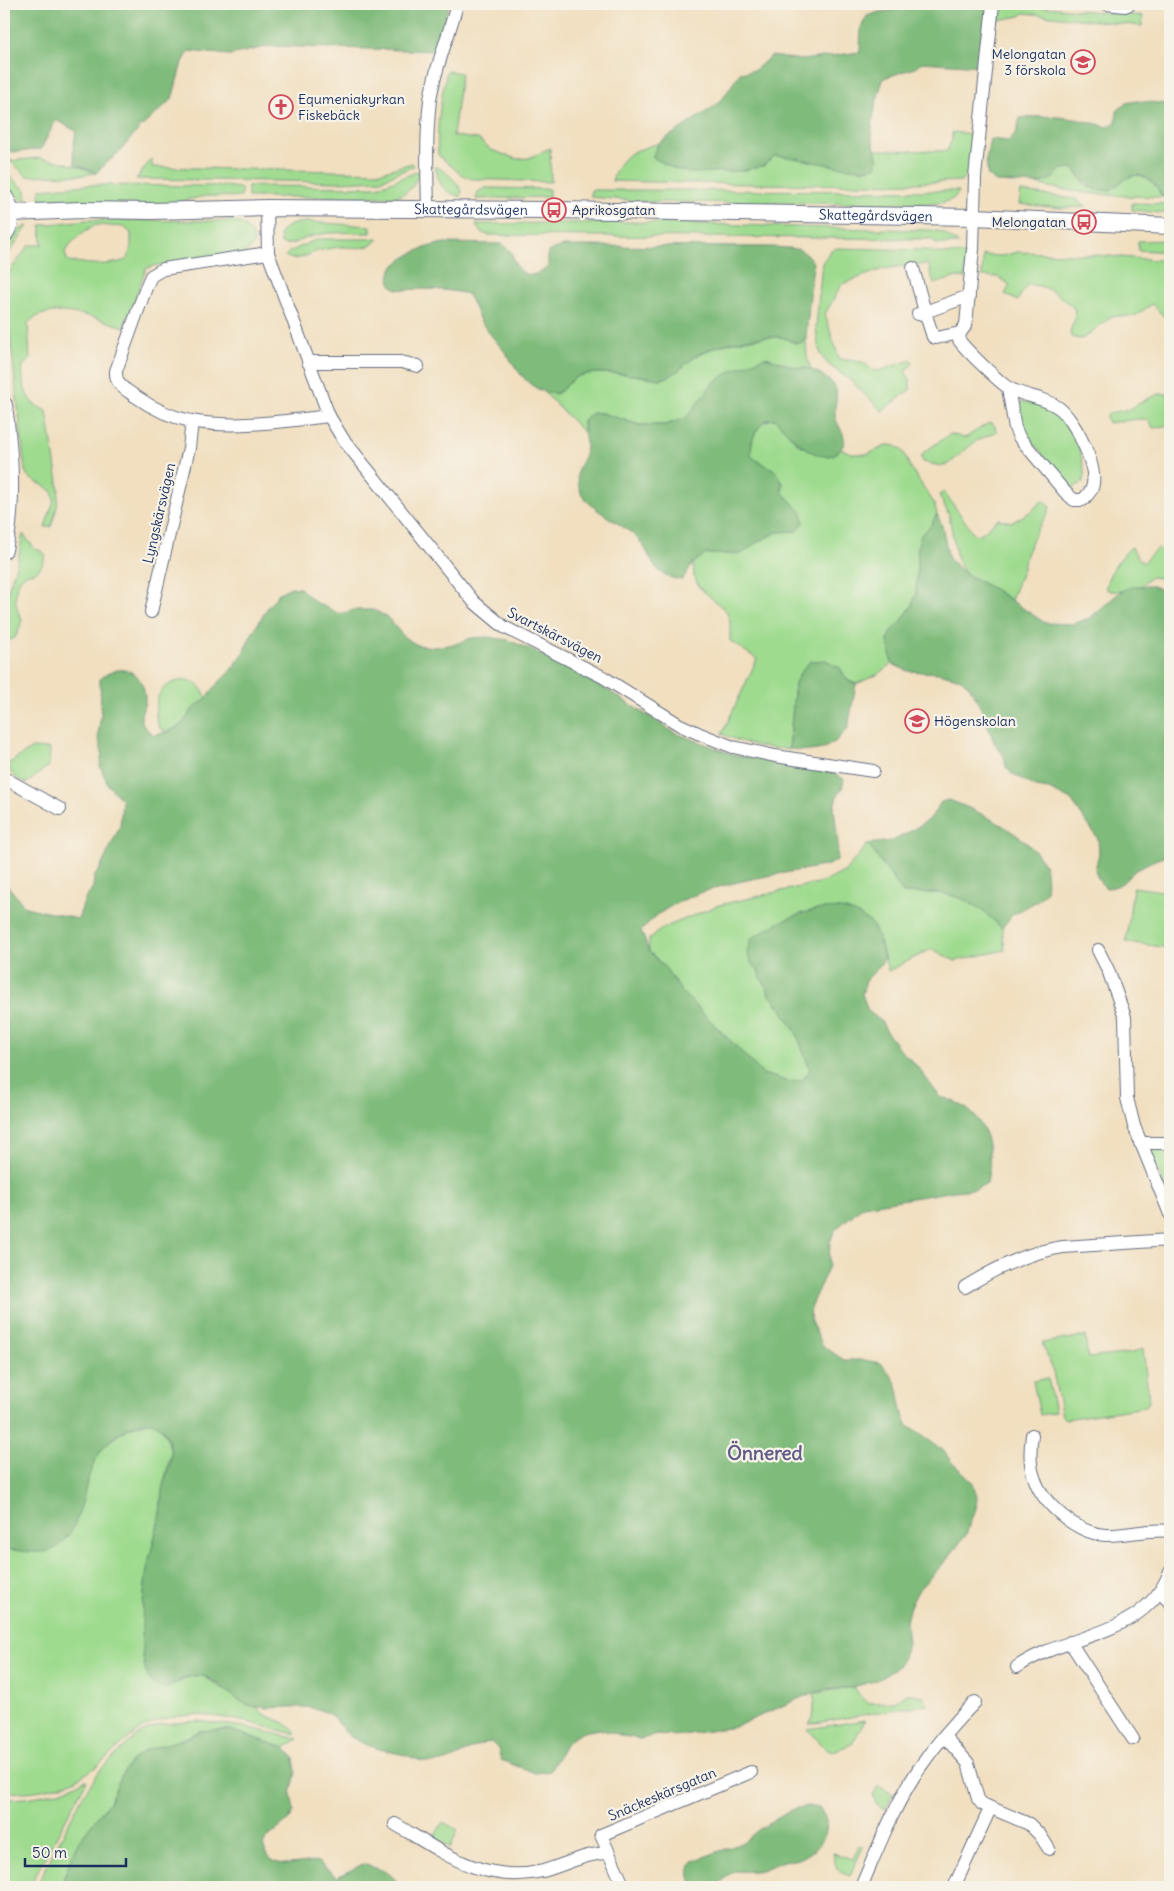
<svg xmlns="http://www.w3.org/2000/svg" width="1174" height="1891" font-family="Delius,sans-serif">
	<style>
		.green { fill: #9fdb8f; stroke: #5d8576; fill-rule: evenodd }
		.forest { fill: #7fbb7a; stroke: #4d756c }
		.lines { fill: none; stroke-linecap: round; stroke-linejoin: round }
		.minor-casing { stroke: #666d80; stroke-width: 14 }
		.tertiary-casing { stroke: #666d80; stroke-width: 18 }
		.minor { stroke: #fff; stroke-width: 12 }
		.tertiary { stroke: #fff; stroke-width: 16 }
		.labels { text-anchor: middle; stroke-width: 4.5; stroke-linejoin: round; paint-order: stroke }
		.poi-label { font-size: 14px; fill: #1b2f5e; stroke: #f7f3e8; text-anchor: start }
		.street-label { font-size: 14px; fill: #1b2f5e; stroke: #f7f3e8 }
		.district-label { font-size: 19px; font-weight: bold; fill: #605c87; stroke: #f7f3e8 }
	</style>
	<rect width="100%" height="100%" fill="#f7f3e8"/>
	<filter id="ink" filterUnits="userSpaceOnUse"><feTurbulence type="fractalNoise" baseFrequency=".02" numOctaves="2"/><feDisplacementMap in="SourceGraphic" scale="10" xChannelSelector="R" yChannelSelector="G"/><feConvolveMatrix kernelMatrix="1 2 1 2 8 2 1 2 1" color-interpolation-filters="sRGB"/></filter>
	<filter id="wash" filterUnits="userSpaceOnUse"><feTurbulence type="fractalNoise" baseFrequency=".0096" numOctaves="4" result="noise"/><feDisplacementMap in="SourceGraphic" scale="20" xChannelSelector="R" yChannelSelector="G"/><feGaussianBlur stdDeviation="1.12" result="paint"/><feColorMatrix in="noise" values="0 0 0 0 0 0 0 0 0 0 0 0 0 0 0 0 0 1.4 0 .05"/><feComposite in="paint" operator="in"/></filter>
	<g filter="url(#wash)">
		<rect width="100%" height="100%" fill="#f1dfc0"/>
		<g class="green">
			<polygon points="1013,4 1143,16 1142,26 1024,13 1020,16 998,20 1002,11"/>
			<path d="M 447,71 L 461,73 L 453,136 L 478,139 L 491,150 L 517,159 L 529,158 L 550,148 L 551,182 L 472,179 L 462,175 L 438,155 C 436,126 441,98 447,71 Z"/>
			<path d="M 952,132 L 973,134 L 968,172 L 962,181 C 846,187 728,184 612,181 C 621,152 633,152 659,143 L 653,157 L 763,166 L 775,156 L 791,156 L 864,170 L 878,160 L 875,150 L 947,151 L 952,140 Z"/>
			<path d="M 38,158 C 59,160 76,165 96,173 L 84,175 L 27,176 L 10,161 Z"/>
			<polygon points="152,158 152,167 381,172 412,163 414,166 381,180 339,182 136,179"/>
			<path d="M 435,166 C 447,172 455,179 462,191 L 461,197 C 441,190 440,186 435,166 Z"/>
			<path d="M 1073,168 L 1087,187 L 1112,190 C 1132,169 1149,170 1162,197 C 1118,196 1081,195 1037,184 L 1052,179 L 1060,169 Z"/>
			<path d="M 419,171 C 415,186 411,190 397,197 L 248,197 L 248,186 L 378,187 Z"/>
			<polygon points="4,172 26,190 27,201 22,200 4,186"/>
			<polygon points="87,185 223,186 241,188 241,197 205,196 161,206 40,204 40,189"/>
			<polygon points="485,188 549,189 549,197 476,199 478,192"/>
			<path d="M 591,190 L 959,191 C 953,204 938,203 925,204 L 648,202 L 591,197 Z"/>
			<polygon points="1021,192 1076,199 1087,207 1062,208 1019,204"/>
			<polygon points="1132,203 1170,204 1170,214 1132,210"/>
			<path d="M 87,220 L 234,221 C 253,227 265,246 239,255 L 152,266 L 146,269 L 124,327 C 98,319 51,300 28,323 L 30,360 L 23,365 C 21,376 24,395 33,403 C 37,406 42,409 47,411 L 59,489 L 57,507 L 51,527 L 45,527 L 54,500 L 52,491 C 43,483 29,482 25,471 L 4,279 L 29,245 L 42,245 L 41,225 ZM 95,225 L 124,227 L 131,233 L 131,246 L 128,259 C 117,264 103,265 92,264 C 84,264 79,261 71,263 L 67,260 L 65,252 C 70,242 85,230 95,225 Z"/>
			<path d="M 307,222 L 371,226 L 371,233 C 349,233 325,230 304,239 C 296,242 290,246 281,244 L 280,234 C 286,224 296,223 307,222 Z"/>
			<path d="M 630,222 C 730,224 831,229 931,230 L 942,232 L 959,244 L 937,244 L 931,239 L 488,235 C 481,233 478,231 476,224 Z"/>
			<polygon points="27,226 28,226 4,260 4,246 15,232"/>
			<path d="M 317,239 L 379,239 C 366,251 357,247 342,247 C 336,247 329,249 322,250 C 310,252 297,264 285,256 L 289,252 Z"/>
			<polygon points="1170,240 1170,252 1138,250 1138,241"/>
			<path d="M 838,248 L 928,250 C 940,256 952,252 965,255 L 965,278 L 957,277 L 934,284 L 928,264 L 903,266 L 883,269 L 842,284 L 825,314 L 839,359 L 863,362 L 872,370 L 878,371 L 911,360 L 913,363 L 905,372 L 910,379 L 910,390 L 882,411 L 851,381 L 829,365 L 822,357 L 818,346 L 816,327 L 822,263 L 831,250 Z"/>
			<path d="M 1017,252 L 1095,255 L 1170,261 L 1170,323 L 1152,304 L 1135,316 L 1112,316 L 1084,338 L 1079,339 L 1071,337 L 1070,331 L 1075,319 L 1074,308 C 1059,296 1047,284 1027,285 L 1017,301 L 1005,294 L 1010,285 L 998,277 L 982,276 L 983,255 L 1002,256 Z"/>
			<path d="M 766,337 L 783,337 L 794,343 L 802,343 L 806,337 L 807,357 L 811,369 L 794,367 L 765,357 L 698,404 L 686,418 L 665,425 L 640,425 L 602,413 L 593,413 L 583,420 L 583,432 L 543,391 C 546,392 552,394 555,394 C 563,393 569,378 579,376 C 602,369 637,376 661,379 C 677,376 686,361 700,354 C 720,343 744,340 766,337 Z"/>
			<polygon points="1159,394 1169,394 1170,425 1153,428 1148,420 1139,419 1108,423 1106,417 1109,413 1130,409 1147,399"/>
			<path d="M 1021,402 C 1054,402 1077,429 1082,460 C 1084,468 1086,475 1082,483 L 1073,488 L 1069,486 L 1020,427 L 1016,407 L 1018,404 Z"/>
			<path d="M 775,419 L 799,445 L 833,455 L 841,449 L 855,454 L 868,454 L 888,445 L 896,446 L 903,451 L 910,467 L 934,503 L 937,514 L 931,525 L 921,535 L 918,545 L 916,594 L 912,606 L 899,624 L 892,630 L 888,641 L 892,664 L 879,674 L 856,684 L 847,680 L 840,668 L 795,683 L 789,749 C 765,749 744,744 722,734 L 757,659 L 730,641 L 730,622 L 727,612 L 699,587 L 694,577 L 693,563 L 706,554 L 742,553 L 754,544 L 777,532 L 797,531 L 782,492 L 783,482 L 772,468 L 761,464 L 751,456 C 751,439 755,421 775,419 Z"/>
			<polygon points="991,423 995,426 996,432 976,441 949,464 941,466 923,462 921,457 924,452 950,434 965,438 987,424"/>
			<polygon points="944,492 975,535 982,533 998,519 1012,522 1030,512 1043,500 1050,507 1047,515 1038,528 1026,554 1023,568 1011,600 964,572 957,560 949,515 939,495"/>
			<path d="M 23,534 L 35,549 L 41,551 L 46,555 C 43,563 42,569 32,573 C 30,573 27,573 25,575 C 12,584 14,608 22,619 L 20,627 L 15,638 L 8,641 L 4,647 L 4,603 L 17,563 Z"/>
			<path d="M 1131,547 L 1142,563 L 1158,548 L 1170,558 L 1170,564 L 1160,578 L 1151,577 L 1141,586 C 1127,586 1119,596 1106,589 C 1106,575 1121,557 1131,547 Z"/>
			<path d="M 185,680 C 198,681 201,688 207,698 L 194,708 L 181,725 L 167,732 L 159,728 C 151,703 157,683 185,680 Z"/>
			<path d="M 32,748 L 50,749 L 49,766 C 39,772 36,778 26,783 C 16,779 10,775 8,764 Z"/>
			<path d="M 868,844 L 903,893 C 920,893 941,891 957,897 C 975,903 989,916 1002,928 L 1005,950 L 955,961 L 932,949 L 888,971 L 880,941 L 750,961 L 758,971 L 770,995 L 783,1011 L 797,1034 L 810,1070 L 803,1080 L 789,1082 L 763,1074 L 681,991 L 666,969 L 649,951 L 649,939 L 663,928 L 719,905 L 826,881 L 844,872 Z"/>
			<polygon points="1133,887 1170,892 1170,948 1126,942"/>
			<polygon points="1156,1148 1170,1149 1170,1201 1151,1154"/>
			<polygon points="1085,1336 1088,1358 1132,1353 1143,1349 1149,1401 1146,1407 1065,1419 1062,1416 1052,1367 1042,1343"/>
			<polygon points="1048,1378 1055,1412 1040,1415 1033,1381"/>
			<path d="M 148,1422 L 156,1423 L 162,1429 L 168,1441 L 171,1454 L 162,1490 L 160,1514 L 147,1570 L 143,1604 L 143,1657 L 178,1683 L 189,1677 L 202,1675 L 246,1704 L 256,1707 L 265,1715 L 285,1723 L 295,1731 L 295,1734 C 253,1724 204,1707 161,1720 C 134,1729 118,1749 97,1766 C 71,1787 36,1794 4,1792 L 4,1549 L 40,1552 C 54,1531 71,1510 84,1488 C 88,1481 88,1472 92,1465 C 103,1442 124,1428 148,1422 Z"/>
			<polygon points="853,1687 863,1699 870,1703 895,1702 906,1694 913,1694 924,1697 928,1704 809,1724 813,1718 815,1693"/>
			<polygon points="865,1720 852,1744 833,1751 826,1749 808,1729"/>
			<polygon points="198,1721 245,1727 298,1739 285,1748 230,1730 200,1731 173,1743 123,1773 109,1802 81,1839 66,1871 61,1887 36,1887 83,1795 101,1769 136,1736 148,1729 162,1724"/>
			<path d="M 84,1780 L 87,1780 L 29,1887 L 7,1887 L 4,1883 L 4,1799 C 30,1799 61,1794 84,1780 Z"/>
			<polygon points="878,1786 893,1794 886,1809 876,1804 873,1795"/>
			<polygon points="443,1822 458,1830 450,1848 434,1836"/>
			<path d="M 859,1845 L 863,1847 L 850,1876 C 835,1871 836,1867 833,1853 L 853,1859 Z"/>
		</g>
		<g class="forest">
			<polygon points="4,4 449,4 437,51 270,46 230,55 189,51 181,66 172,99 140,128 119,152 96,173 75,164 73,151 76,131 56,120 41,149 19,152 4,151"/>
			<path d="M 946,4 L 987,4 L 981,66 L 922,62 L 914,68 L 884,78 C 878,93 871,119 872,136 C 873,147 880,157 876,167 C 848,174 806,157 775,156 L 763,166 L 740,171 L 690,173 L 672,168 L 652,157 L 659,143 L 715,106 L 725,95 L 740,73 L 755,70 L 771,56 L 802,60 L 860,52 L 861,27 L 867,16 L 879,12 Z"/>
			<path d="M 1137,101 L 1170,104 L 1170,197 L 1162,197 C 1149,170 1132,169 1112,190 C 1087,192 1088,184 1073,168 L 1061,169 L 1052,179 L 1037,184 L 996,182 L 988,176 L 986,160 L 990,139 L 1008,141 L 1016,134 L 1020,118 C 1050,114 1078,118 1108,127 L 1116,122 L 1117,111 L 1126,103 Z"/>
			<path d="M 444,243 L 502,244 C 504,246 509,249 511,252 C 513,255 513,260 515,263 C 524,279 535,277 548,267 L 548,252 L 553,249 L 564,246 L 775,247 C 792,249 804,246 813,263 L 806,337 L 802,343 C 792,343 788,338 779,337 C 754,336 722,342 699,354 C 685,362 677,376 661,379 C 640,376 595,368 577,377 C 569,380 564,391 556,393 C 553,394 548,393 545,392 C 524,385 517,368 505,352 C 497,342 488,332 481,322 C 476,313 474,304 467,294 C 451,290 435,289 418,289 C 412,289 404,291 398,289 C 386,287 388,271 395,265 C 410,252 425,247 444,243 Z"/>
			<path d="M 765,357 C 775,359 785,364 795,367 C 800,368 805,367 810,369 C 817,371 831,380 835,387 C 839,395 834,405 835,414 C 835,424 846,433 844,442 C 844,446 840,449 838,452 C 818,468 787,433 775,419 L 766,420 C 754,431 751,439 751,456 C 767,469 784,467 782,492 L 802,513 L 804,523 L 797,531 L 777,532 L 754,544 L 742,554 L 706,554 L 693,563 L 682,580 C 648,576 654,553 635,536 C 620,522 586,508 580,490 C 571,464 586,465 586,446 C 586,438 583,429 583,420 L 593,413 L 602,413 L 640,425 L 665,425 L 686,418 L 712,384 L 731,371 Z"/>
			<path d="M 937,514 L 942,526 L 949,559 L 968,576 L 994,589 L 1045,623 L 1072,624 L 1090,618 L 1120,592 L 1132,586 L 1153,586 L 1161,590 L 1170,589 L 1170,855 C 1158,858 1147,863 1136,870 C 1124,879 1124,887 1106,888 L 1099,881 L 1095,870 L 1099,853 L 1098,839 L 1087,823 L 1071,800 L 1049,789 L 1036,787 L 1011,773 L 1006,767 L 1004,756 L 994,742 L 978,701 L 969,686 L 961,679 L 939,673 L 908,671 L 892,664 L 888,641 L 892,630 L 899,624 L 912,606 L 916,594 L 918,545 L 921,535 L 931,525 Z"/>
			<path d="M 291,587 L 300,588 L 315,602 L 340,614 L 354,610 L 374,610 L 387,617 L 404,637 L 417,645 L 435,647 L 456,644 L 471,638 L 487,637 L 508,640 L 571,667 L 675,733 L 735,755 L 833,773 L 844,779 L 842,788 L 837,796 L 834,807 L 838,844 L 837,860 L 828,865 C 772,877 679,883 641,931 L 649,951 L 666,969 L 681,991 L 763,1074 L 789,1082 L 803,1080 L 810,1070 L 797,1034 L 783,1011 L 770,995 L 758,971 L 750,961 L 747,952 L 751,939 C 779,920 829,895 862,917 C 864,919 869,921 871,923 C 879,933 881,948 884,959 L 877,969 L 866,980 L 862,994 L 868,1011 L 881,1021 L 888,1034 L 901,1051 L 917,1066 L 940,1097 C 984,1107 995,1143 987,1183 L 975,1189 L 955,1191 L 863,1206 L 835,1230 L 830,1242 L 829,1266 L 811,1305 L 810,1320 L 823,1346 L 844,1360 L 863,1360 L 881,1363 L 891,1375 L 897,1385 L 903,1415 L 908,1426 L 943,1450 L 952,1463 L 966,1475 L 973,1484 L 977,1496 L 976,1509 L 971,1519 L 966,1535 L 944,1563 L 919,1589 L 910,1606 L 906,1621 L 908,1643 L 901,1662 L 889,1673 L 874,1681 L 853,1687 L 825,1690 L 807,1695 L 735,1727 L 675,1736 L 657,1735 L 640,1739 L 628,1737 L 599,1729 L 583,1732 L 572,1738 L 565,1745 L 550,1771 L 535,1773 L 501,1760 L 498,1749 L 491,1742 C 469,1744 453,1767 427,1762 C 419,1761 412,1757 405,1755 C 387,1751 367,1747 351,1737 C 337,1727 339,1715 317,1709 C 294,1703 270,1712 248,1705 C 229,1698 212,1669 189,1677 C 181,1679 173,1685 165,1689 C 158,1687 153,1685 149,1679 C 137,1658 143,1594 147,1570 C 150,1551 157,1533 160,1514 C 161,1507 161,1499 162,1491 C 164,1479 171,1467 171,1454 C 171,1444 165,1426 154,1423 C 145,1420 136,1425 128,1428 C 71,1457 97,1516 56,1548 C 45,1556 17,1550 4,1549 L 4,881 L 25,907 L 78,919 L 85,899 L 93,887 L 94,877 L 100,869 L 120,826 L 122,800 L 108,785 L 100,766 L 102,753 L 98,735 L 101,715 L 100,679 C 122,660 145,672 145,700 C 145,706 141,711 141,716 C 141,725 147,730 154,735 L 167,732 L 181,725 L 194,708 L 207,698 L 216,685 L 230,671 L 243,654 L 250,637 L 268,607 L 279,593 Z"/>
			<polygon points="826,660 840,668 847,680 856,684 848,728 836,741 823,749 810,751 789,749 795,683 800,673 810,661"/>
			<path d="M 948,800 C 976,809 1025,834 1041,859 C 1048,869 1047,881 1046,892 L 1037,901 L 1012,915 L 1002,928 C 989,916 975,903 957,897 C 941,891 920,893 903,893 L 868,844 L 892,841 L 906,834 L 930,819 L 941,802 Z"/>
			<path d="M 213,1730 L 230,1730 L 285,1748 L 294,1758 L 296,1772 L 291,1794 L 294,1811 L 289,1820 L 267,1838 L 263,1845 C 272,1875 297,1860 318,1862 L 337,1877 L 363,1864 C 380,1870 391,1870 400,1887 L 61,1887 L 70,1860 L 81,1839 L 109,1802 L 123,1773 L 132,1760 L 146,1750 L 186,1738 L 200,1731 Z"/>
			<path d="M 807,1806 L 819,1808 C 837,1829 820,1850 798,1859 C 793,1861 788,1860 783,1861 C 775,1864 768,1868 761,1870 C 753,1872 742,1871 733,1871 L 716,1887 L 694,1887 C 689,1877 688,1871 693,1861 L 739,1844 L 746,1840 L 758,1830 L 793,1809 Z"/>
		</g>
	</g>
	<g filter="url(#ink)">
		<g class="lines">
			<g class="minor-casing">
				<g id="minor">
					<path d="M 993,4 L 975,177 L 973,249 L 966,325 L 960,333 L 959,340 C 963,347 1002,385 1009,388 C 1025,397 1045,397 1059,408 C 1075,420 1099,468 1092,488 C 1090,493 1086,496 1083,500 L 1074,500 L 1065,492 L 1019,437 L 1015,428 L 1008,388"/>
					<polyline points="1107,4 1125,6 1130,4"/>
					<polyline points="267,208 268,253 329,416 343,439 474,602 504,627 603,677 680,725 700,734 733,747 775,756 873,771"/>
					<path d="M 428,208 C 427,173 426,135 430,100 C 435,67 449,36 457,4"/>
					<path d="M 268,253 L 163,269 L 151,276 L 147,285 L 116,371 C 115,385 125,389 135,396 C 152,408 170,417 191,421 C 234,429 286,421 329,416"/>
					<polyline points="913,268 925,312 918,314"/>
					<polyline points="960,333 936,338 933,337 925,312 969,296"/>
					<polyline points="308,362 401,362 418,366"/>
					<polyline points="151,612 189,448 192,421"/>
					<polyline points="4,778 60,809"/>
					<polyline points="1098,950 1108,970 1125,1017 1127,1098 1134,1126 1170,1214"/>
					<polyline points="1140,1143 1170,1143"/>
					<path d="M 965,1287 C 996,1268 1028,1252 1063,1247 L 1170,1240"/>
					<path d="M 1032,1435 C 1030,1449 1029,1464 1034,1477 C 1042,1504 1077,1533 1105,1535 C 1127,1536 1149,1528 1170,1531"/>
					<polyline points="1160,1593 1170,1602"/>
					<polyline points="1070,1642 1133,1739"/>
					<path d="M 1017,1667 C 1068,1632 1144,1638 1170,1572"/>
					<polyline points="944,1736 968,1763 978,1799 982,1804 1029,1824 1040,1835 1049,1849"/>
					<path d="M 395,1824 C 442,1852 484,1885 543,1871 C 565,1865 586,1853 609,1853"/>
					<polyline points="624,1887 601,1835 751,1772"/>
					<path d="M 861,1887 C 878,1848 894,1806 918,1770 C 935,1745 954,1723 975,1702"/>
					<polyline points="954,1887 990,1809"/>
				</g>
			</g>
			<g class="tertiary-casing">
				<g id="tertiary">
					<path d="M 4,196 C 13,209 13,223 4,235"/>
					<path id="s1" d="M 11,213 L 81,210 L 151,211 L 267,208 L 554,210 L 974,217 L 1170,226"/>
					<path d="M 4,405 C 10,454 14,501 4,550"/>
				</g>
			</g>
			<use href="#minor" class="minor"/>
			<use href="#tertiary" class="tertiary"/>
		</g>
	</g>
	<defs>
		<g id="school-ring" transform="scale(1.25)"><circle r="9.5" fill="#f7f3e8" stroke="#d1495b" stroke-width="1.5"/><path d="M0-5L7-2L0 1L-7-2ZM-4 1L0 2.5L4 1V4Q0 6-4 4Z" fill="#d1495b"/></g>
		<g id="church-ring" transform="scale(1.25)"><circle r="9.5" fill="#f7f3e8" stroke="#d1495b" stroke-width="1.5"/><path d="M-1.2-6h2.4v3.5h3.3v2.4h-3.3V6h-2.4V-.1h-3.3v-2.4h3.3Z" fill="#d1495b"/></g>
		<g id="bus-ring" transform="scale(1.25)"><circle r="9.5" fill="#f7f3e8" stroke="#d1495b" stroke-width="1.5"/><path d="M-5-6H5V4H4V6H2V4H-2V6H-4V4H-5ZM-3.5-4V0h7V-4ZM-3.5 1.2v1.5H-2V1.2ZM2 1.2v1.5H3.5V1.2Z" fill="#d1495b"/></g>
	</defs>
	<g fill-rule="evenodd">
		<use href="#school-ring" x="1083" y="62"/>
		<use href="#church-ring" x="281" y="107"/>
		<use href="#bus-ring" x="554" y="210"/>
		<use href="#bus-ring" x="1084" y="222"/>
		<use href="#school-ring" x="917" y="721"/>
	</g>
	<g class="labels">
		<g class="poi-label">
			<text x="1066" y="59" text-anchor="end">Melongatan<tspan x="1066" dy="16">3 förskola</tspan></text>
			<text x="298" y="104">Equmeniakyrkan<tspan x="298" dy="16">Fiskebäck</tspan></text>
			<text x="572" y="215">Aprikosgatan</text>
			<text x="1066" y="227" text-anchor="end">Melongatan</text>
			<text x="934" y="726">Högenskolan</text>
		</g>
		<g class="street-label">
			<text dy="5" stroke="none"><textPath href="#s1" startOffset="460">Skattegårdsvägen</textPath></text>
			<text dy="5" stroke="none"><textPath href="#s1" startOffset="865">Skattegårdsvägen</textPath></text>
			<text transform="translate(159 513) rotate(-77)" y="5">Lyngskärsvägen</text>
			<text transform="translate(555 635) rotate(27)" y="5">Svartskärsvägen</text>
			<text transform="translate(662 1794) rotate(-23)" y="5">Snäckeskärsgatan</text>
		</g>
		<g class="district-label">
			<text x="765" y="1460">Önnered</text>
		</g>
	</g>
	<rect width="1174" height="1891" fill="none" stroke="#f7f3e8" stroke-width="20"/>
	<path d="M25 1858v8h101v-8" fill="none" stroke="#1b2f5e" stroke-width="2.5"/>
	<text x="32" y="1858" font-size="15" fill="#1b2f5e" stroke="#f7f3e8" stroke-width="4" paint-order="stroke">50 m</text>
</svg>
